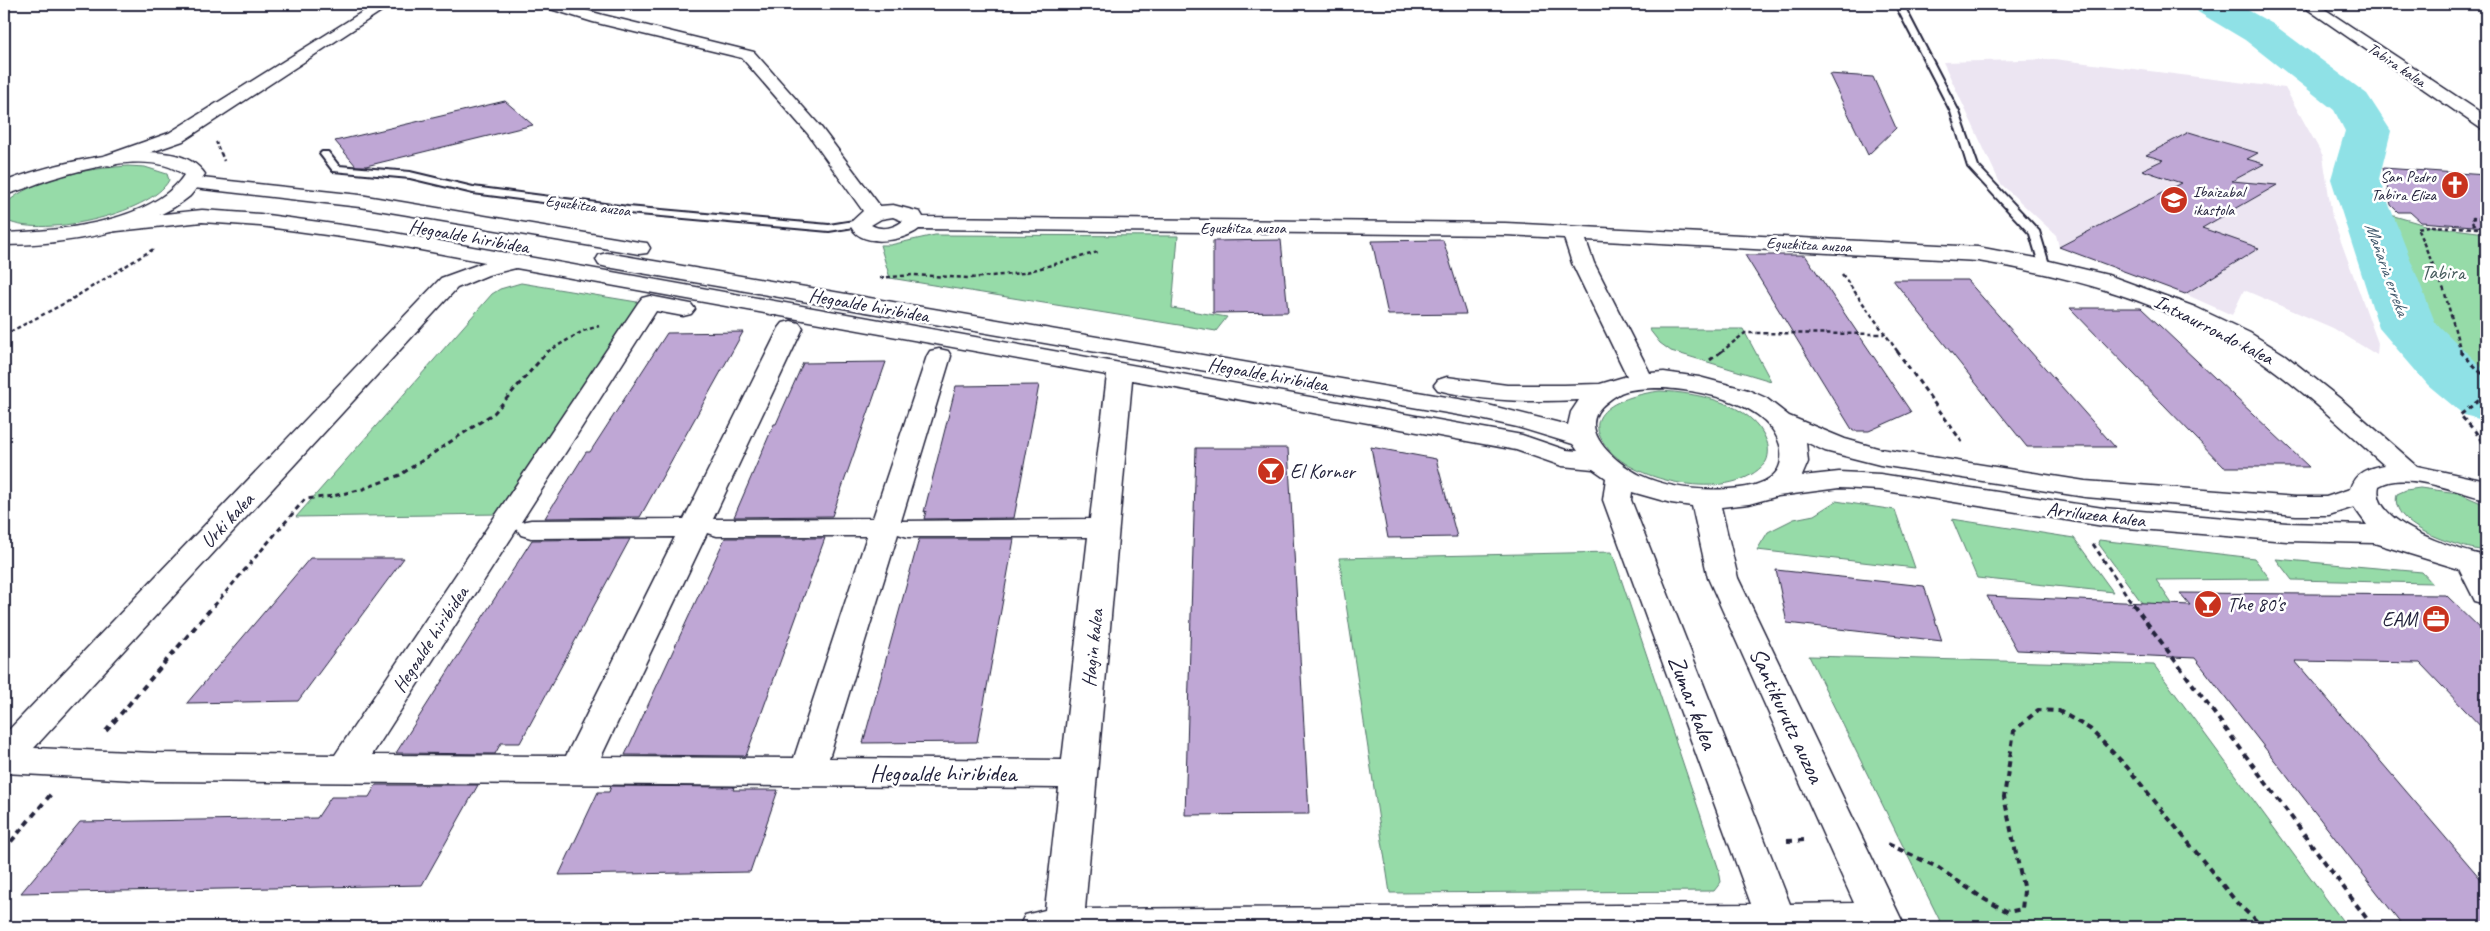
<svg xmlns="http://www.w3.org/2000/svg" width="2490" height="931" font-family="Caveat,sans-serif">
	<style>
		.built { fill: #ece5f2 }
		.green { fill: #96dba8; stroke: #5c7e72 }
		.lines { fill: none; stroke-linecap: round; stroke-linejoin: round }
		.river { fill: #8fe1e6; fill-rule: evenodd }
		.building { fill: #bfa7d5; stroke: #22223b }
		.lane-casing { stroke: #22223b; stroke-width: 4 }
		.street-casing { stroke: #22223b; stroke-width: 3 }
		.secondary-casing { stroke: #22223b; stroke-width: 3 }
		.path-far3 { stroke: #22223b; stroke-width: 2; stroke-dasharray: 3 2.5; stroke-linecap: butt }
		.path-far2 { stroke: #22223b; stroke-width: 2.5; stroke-dasharray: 4 3; stroke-linecap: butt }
		.path-far1 { stroke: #22223b; stroke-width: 3; stroke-dasharray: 5 4; stroke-linecap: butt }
		.path { stroke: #22223b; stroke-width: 4; stroke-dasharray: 6 5; stroke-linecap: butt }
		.lane { fill: #fff; fill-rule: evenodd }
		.street { fill: #fff; fill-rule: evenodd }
		.secondary { fill: #fff; fill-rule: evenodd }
		.labels { text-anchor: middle; stroke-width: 5; stroke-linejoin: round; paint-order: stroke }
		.far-street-label { font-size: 16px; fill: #22223b; stroke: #fff }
		.far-poi-label { font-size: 16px; fill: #22223b; stroke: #fff; text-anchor: end }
		.far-water-label { font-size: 18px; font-style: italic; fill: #435b6e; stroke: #fff }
		.street-label { font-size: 20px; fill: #22223b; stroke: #fff }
		.park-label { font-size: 20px; fill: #455a5c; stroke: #fff }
		.poi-label { font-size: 20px; fill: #22223b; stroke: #fff; text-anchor: start }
		.near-street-label { font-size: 24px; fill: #22223b; stroke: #fff }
	</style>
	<rect width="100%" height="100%" fill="#fff"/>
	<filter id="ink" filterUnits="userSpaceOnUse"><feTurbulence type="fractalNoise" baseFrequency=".02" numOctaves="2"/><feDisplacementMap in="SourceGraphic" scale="10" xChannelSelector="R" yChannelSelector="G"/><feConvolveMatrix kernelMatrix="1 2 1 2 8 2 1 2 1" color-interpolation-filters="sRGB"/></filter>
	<g filter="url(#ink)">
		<polygon class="built" points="2054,59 2285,88 2323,156 2332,217 2378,343 2377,355 2333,328 2244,290 2232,315 2185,294 2059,247 2056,235 2000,183 1943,62"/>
		<g class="green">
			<path d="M 128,166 L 145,167 L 167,174 L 169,180 C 152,214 35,240 4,219 L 4,205 C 36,176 86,169 128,166 Z"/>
			<polygon points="2387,214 2429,226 2486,233 2486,391 2479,392 2412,332 2414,314 2398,281 2397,251"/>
			<polygon points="935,235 1178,236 1172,308 1227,317 1216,331 890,278 880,245 890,245"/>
			<polygon points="521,283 637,302 642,305 499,514 296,517 492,294 500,289"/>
			<polygon points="1649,329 1743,329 1771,381 1671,351 1660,343"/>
			<path d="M 1660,391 C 1696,393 1753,402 1767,442 C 1769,448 1769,458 1765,463 C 1733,502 1642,484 1611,452 C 1572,411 1628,395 1660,391 Z"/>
			<path d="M 2420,488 L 2458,493 L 2486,505 L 2486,551 C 2462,548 2388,528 2397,494 L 2406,490 Z"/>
			<polygon points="1836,501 1895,510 1915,568 1757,550 1768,532 1794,519 1814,515"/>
			<polygon points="1952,519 2074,538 2113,592 1977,578"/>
			<polygon points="2099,540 2254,558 2270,579 2156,580 2185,623 2156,622 2098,543"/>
			<polygon points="1612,552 1719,870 1721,882 1714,891 1390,893 1339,558"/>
			<polygon points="2276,559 2422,572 2432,583 2292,580"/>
			<polygon points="1809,656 2154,665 2347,927 1943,927"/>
		</g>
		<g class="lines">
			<polygon class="river" points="2193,4 2237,4 2273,24 2367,94 2391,131 2379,179 2435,322 2486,371 2486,421 2464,415 2428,385 2379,328 2331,179 2345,131 2334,110 2245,40 2198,12"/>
		</g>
		<g class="building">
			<polygon points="1829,74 1873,77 1896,128 1868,155"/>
			<polygon points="505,101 533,125 366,166 356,166 335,141"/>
			<polygon points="2189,132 2258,153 2247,159 2264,164 2232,181 2277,185 2202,228 2259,248 2185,294 2059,247 2181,183 2142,170 2163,160 2146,155"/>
			<polygon points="2383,168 2486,175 2486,227 2421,222 2410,212 2398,212 2391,205"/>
			<polygon points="1281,240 1288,312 1213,313 1213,241"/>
			<polygon points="1443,240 1466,314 1388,315 1372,241"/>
			<polygon points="1745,255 1805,255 1911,412 1869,431 1853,431"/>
			<polygon points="1893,280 1967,280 2115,447 2027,447"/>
			<polygon points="2070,308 2141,308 2309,467 2224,467"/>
			<polygon points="743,332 640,517 545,518 586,452 590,452 667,333"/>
			<polygon points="886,362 832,516 734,517 774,424 776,424 803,363"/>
			<polygon points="1039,385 1014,518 924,519 926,511 924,512 956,386"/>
			<polygon points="1371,447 1436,459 1457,537 1388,538"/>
			<polygon points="1196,448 1288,448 1309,814 1185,815"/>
			<polygon points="725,538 825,538 746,756 625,755"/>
			<polygon points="630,539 520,743 501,743 495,754 396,753 532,540"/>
			<polygon points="919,539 1014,539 977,742 863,743"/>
			<polygon points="310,558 404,558 298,701 187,703"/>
			<polygon points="1776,570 1924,586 1942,641 1787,623"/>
			<polygon points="2180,593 2446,595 2486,634 2486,732 2420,663 2295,661 2486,885 2486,927 2404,927 2195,658 2017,650 1987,596 2190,605"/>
			<polygon points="376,785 478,785 422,885 21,893 80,822 317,818 331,797 369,797"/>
			<polygon points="611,786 734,787 733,790 778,790 750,872 559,875 598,792 609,792"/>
		</g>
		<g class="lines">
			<g class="lane-casing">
				<g id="lane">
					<polygon points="1895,4 1903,4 1959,112 1978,166 2039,231 2049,264 2048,266 2044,267 2039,264 2030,234 1968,167 1951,112"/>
					<polygon points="322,152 328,152 339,166 410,172 473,187 628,207 829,225 860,220 865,223 860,226 829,231 628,213 473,193 410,178 333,171 320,154"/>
				</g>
			</g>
			<g class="street-casing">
				<g id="street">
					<polygon points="375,4 392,4 183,141 111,166 104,164 101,160 104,156 169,133"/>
					<path d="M 542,4 L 564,4 L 603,15 L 754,52 L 820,126 L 880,206 L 893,205 L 920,212 L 923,217 L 1505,223 L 1978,247 L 2041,259 L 2108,275 L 2195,307 L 2250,333 L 2285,355 L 2343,401 L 2417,466 L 2486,481 L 2486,499 C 2459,493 2405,470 2379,486 C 2370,524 2458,550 2486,556 L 2486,604 L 2475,601 L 2459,569 L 2374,543 L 2287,541 L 2103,526 L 1880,490 L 1839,488 L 1778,496 L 1749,504 L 1721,507 L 1738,578 L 1905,927 L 1019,927 L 1025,915 L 1045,910 L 1059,788 L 154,781 L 4,773 L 4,735 L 441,278 L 485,262 L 378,242 L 260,226 L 202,222 L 108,232 L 101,230 L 98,226 L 101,222 L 108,220 L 202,210 L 260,214 L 378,230 L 1522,435 L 1566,450 L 1578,451 L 1573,444 L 1517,427 L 1476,418 L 607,267 L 599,265 L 596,260 L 599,255 L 607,253 L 1476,402 L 1568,425 L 1571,412 L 1579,400 C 1532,402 1484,402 1438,390 L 1434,385 L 1438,380 L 1447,377 L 1507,385 L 1564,385 L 1600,384 L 1627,376 L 1572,263 L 1564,238 L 1505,235 L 919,229 C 903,242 856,249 850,223 L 863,211 L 808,134 L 742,58 L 593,22 L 544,7 ZM 893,217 L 903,221 C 894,228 882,231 871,225 L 881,219 ZM 1586,240 L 1978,261 C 2055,274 2129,292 2199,327 C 2213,334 2227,339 2240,347 C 2293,380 2338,424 2384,465 C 2368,468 2355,472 2350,489 L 2326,497 L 2296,497 L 2085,481 L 1881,449 L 1845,439 L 1789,416 L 1766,398 L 1748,390 L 1699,377 L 1664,372 L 1650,373 L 1594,263 ZM 516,268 L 1107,375 L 1090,519 L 901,521 L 951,356 L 948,351 L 939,349 L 930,351 L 927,356 L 873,518 L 713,519 L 803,328 L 799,323 L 791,321 L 783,323 L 779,328 L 684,519 L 531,520 L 521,522 L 656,311 L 683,316 L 691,314 L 695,309 L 691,304 L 650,296 L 642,298 L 638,303 L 335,755 L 154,753 L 34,748 L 457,288 L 488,275 ZM 1132,380 L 1516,450 L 1562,466 L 1593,469 L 1606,478 L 1603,500 L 1751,904 L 1085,909 ZM 1664,388 C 1702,391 1768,402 1780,445 C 1782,453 1782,464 1777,471 C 1767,485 1745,488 1729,489 C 1699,491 1668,488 1640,475 C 1616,463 1572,428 1607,402 C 1613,397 1619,393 1626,391 C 1638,388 1652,388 1664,388 ZM 1806,442 L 1825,451 L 1880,465 L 2085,497 L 2296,515 L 2329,515 L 2354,507 L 2367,525 L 2287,523 L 2103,508 L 1880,474 L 1839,472 L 1802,476 L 1808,462 ZM 1632,492 L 1671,503 L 1692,506 L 1708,578 L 1854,903 L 1790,904 L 1631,500 ZM 517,529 L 521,535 L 531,538 L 675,537 L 566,756 L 372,755 ZM 707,533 L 717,536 L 867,536 L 794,758 L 601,757 ZM 898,534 L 908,537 L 1088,537 L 1062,760 L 829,758 Z"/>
					<polygon points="2300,4 2317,4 2486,116 2486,129 2480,128"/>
					<polygon points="192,177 360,195 639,242 647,243 650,248 647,253 639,254 360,207 185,187 182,183 185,179"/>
				</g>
			</g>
			<g class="secondary-casing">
				<path id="secondary" d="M 133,152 C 158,152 189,151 205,174 C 200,181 196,190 190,196 C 145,233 60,245 4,245 L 4,233 C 57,231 152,223 184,175 C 154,150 86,168 51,179 C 35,184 20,191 4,195 L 4,182 C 45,166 89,157 133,152 Z"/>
			</g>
			<polyline class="path-far3" points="216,142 221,154"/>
			<g class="path-far2">
				<polyline points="221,153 224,161"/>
				<polyline points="1842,274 1898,352"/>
				<polyline points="880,278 913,275 970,278 1023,273 1098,252"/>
				<polyline points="4,335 67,302 155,248"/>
				<polyline points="547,352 583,331 599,326"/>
				<polyline points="1721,352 1745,333 1884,334"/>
				<polyline points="2461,352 2444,290 2417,228 2429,226 2477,228 2471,221 2473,218 2486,219"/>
			</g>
			<g class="path-far1">
				<polyline points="1897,351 1962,442"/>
				<polyline points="2460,351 2486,378"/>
				<polyline points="1710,360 1722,351"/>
				<polyline points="2486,395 2460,415 2475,431 2486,448"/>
				<polyline points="2093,544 2134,606"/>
				<polyline points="214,606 305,499 333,496 363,489 400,475 494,413 548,351"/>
			</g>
			<g class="path">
				<polyline points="2133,604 2373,927"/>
				<polyline points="106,731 215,604"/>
				<polyline points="1787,841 1805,840"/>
				<polyline points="1888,844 1937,867 1984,899 2008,912 2022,909 2024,891 2004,797 2014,731 2038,710 2059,711 2090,729 2127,767 2238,904 2263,927"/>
				<polyline points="4,850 51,794"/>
			</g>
			<use href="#lane" class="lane"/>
			<use href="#street" class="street"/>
			<use href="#secondary" class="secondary"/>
		</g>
	</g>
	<defs>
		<g id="church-disc" transform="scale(1.4375)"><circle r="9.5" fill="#c8321e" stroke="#fff"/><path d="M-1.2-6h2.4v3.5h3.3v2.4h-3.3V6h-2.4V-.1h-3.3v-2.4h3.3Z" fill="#fff"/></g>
		<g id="school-disc" transform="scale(1.4375)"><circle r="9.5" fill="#c8321e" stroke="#fff"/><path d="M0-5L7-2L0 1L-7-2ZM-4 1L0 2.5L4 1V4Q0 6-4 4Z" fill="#fff"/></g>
		<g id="bar-disc" transform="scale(1.4375)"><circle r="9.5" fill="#c8321e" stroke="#fff"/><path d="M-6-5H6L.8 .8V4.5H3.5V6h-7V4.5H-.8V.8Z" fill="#fff"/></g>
		<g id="office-disc" transform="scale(1.4375)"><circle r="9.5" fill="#c8321e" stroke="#fff"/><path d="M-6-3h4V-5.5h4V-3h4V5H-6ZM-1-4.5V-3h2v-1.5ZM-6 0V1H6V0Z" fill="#fff"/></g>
	</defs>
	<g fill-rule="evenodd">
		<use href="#church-disc" x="2455" y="185"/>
		<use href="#school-disc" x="2174" y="200"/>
		<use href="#bar-disc" x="1271" y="471"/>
		<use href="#bar-disc" x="2208" y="604"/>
		<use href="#office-disc" x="2436" y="619"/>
	</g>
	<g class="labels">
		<g class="far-street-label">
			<text transform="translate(2397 64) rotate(34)" y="6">Tabira kalea</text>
			<text transform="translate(588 205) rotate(7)" y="6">Eguzkitza auzoa</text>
			<text x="1243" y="233">Eguzkitza auzoa</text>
			<text transform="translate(1809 244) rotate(3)" y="6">Eguzkitza auzoa</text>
		</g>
		<g class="far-poi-label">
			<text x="2436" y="182">San Pedro<tspan x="2436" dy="18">Tabira Eliza</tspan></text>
			<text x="2193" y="197" text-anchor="start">Ibaizabal<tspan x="2193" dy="18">ikastola</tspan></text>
		</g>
		<g class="far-water-label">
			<text transform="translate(2387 269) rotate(70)" y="6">Mañaria erreka</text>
		</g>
		<g class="street-label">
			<text transform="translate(469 236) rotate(10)" y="7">Hegoalde hiribidea</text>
			<text transform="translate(869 305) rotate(10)" y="7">Hegoalde hiribidea</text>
			<text transform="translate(2214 329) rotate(27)" y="7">Intxaurrondo kalea</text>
			<text transform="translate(1268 374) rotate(10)" y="7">Hegoalde hiribidea</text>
			<text transform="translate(2096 514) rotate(7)" y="7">Arriluzea kalea</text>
			<text transform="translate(227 520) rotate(-47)" y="7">Urki kalea</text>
			<text transform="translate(430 639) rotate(-57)" y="7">Hegoalde hiribidea</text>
			<text transform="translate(1092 648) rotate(-84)" y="7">Hagin kalea</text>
		</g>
		<g class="park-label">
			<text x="2443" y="279">Tabira</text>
		</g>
		<g class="poi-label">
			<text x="1290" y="478">El Korner</text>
			<text x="2227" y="611">The 80's</text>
			<text x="2417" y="626" text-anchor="end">EAM</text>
		</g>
		<g class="near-street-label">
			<text transform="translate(1693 702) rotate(69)" y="8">Zumar kalea</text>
			<text transform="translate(1787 715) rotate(65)" y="8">Santikurutz auzoa</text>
			<text x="943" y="781">Hegoalde hiribidea</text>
		</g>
	</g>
	<rect width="2490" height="931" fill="none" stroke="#fff" stroke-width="20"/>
	<rect x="10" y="10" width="2470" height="911" fill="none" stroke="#22223b" stroke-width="2" filter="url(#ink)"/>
</svg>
